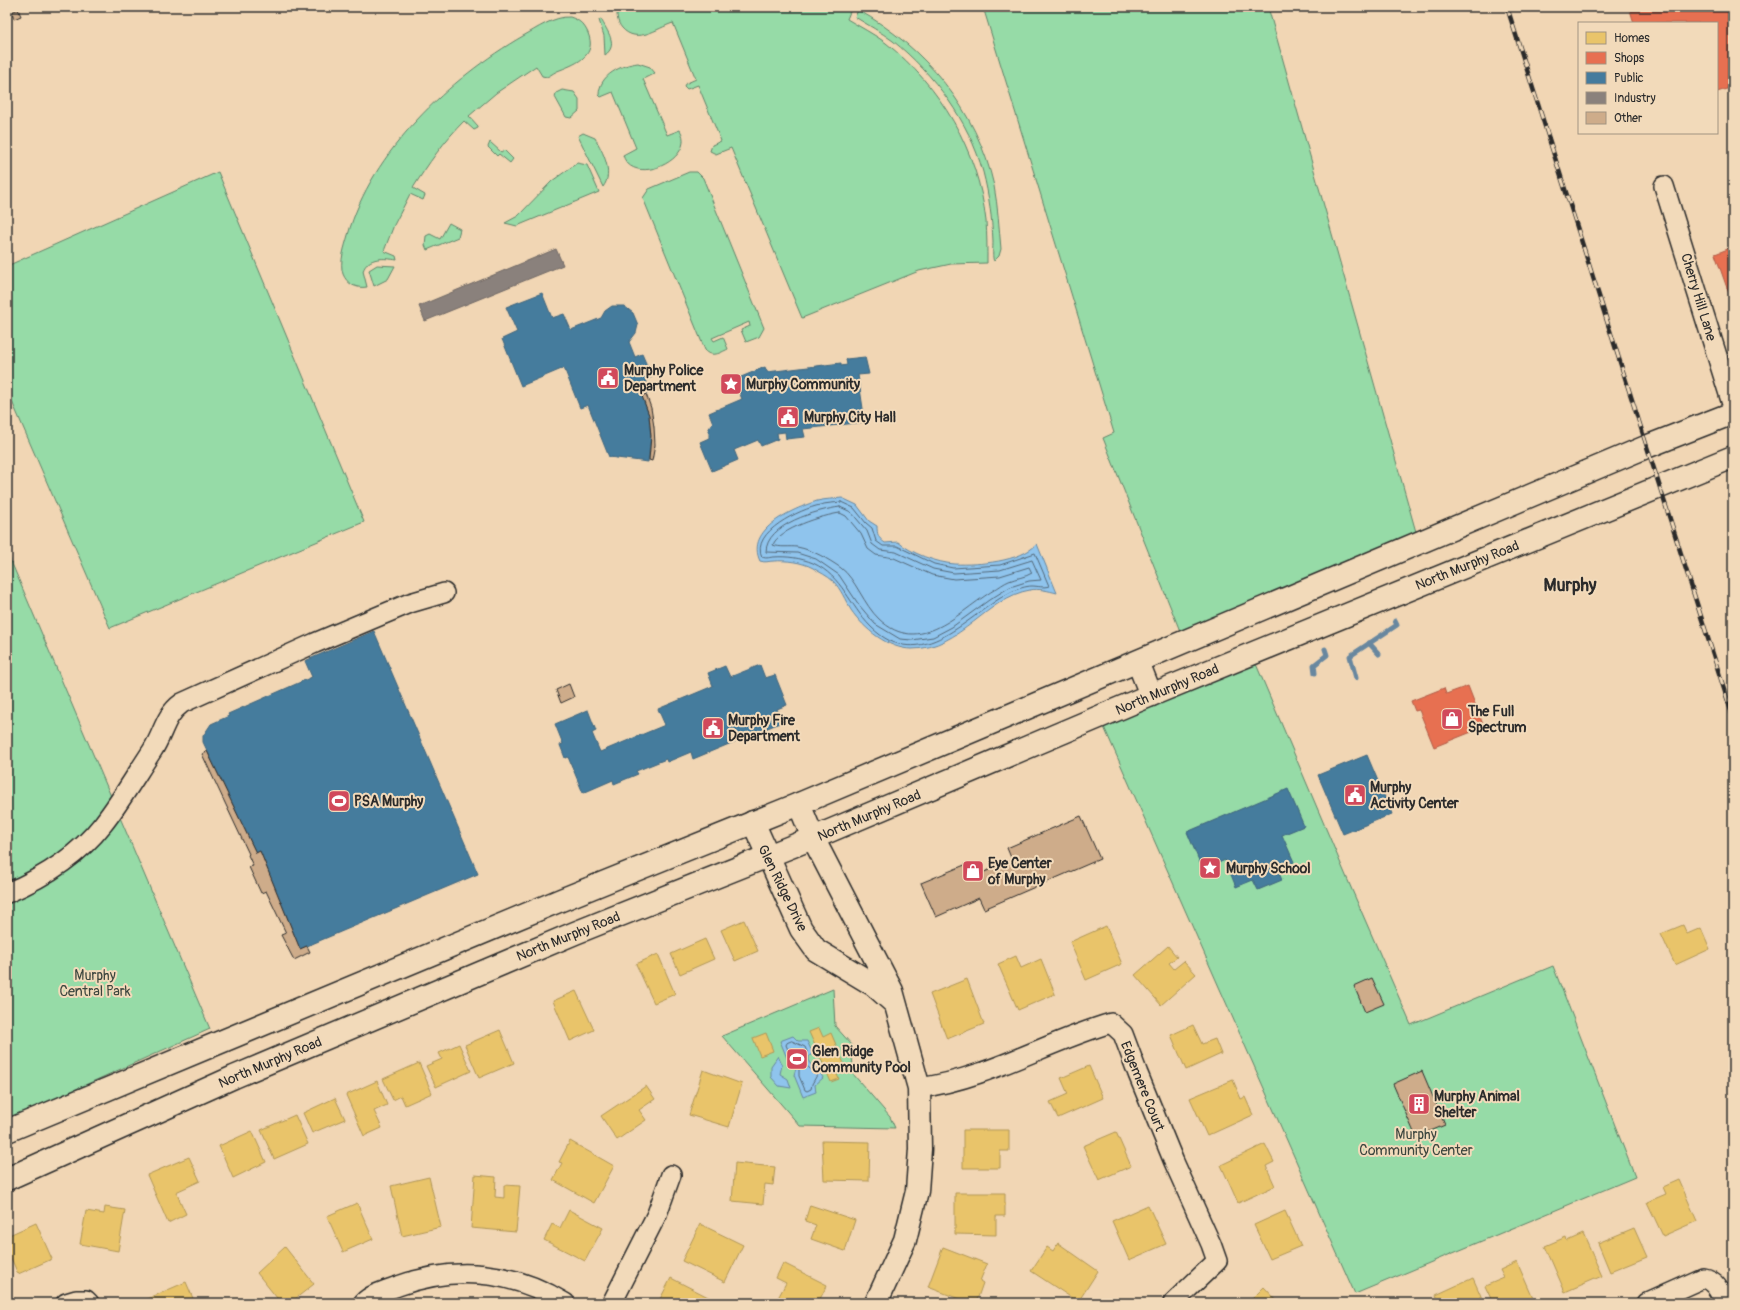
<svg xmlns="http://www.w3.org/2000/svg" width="1740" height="1310" font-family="Pangolin,sans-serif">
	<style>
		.green { fill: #96dba7; stroke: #608369 }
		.water { fill: #8fc4ed; stroke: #67879f }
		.homes { fill: #e9c46a; stroke: #b09657 }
		.shops { fill: #e76f51; stroke: #af5b46 }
		.public { fill: #457b9d; stroke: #3d637b }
		.industry { fill: #8a817c; stroke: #6e6764 }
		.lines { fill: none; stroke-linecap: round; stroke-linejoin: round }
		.shore { stroke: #536879; stroke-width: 1 }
		.stream { stroke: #67879f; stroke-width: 5 }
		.building { fill: #ceac8a; stroke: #2b2b2b }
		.minor-casing { stroke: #2b2b2b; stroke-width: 22 }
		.tertiary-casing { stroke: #2b2b2b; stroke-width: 25 }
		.secondary-casing { stroke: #2b2b2b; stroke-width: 25 }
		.minor { stroke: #f2daba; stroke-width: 19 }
		.tertiary { stroke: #f2daba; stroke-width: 22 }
		.secondary { stroke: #f2daba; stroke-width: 22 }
		.rail-casing { stroke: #2b2b2b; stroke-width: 4.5 }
		.rail { stroke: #f2daba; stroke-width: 3; stroke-dasharray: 9; stroke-linecap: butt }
		.labels { text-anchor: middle; stroke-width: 4; stroke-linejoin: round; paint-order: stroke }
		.street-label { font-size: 14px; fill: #2b2b2b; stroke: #f2daba }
		.poi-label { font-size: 14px; font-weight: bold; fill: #2b2b2b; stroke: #f2daba; text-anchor: start }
		.park-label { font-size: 14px; fill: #3b453e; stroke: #f2daba }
		.district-label { font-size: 18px; font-weight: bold; fill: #2b2b2b; stroke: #f2daba }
	</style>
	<rect width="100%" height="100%" fill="#f1d6b4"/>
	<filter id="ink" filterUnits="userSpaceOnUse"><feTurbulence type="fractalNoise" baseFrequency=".025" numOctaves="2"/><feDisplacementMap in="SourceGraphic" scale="8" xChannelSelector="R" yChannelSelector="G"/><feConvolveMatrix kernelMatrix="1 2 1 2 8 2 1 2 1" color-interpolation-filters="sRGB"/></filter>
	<g filter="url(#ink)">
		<g class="green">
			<path d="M 618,7 L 852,7 L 847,19 C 860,27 874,34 886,43 C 941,87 978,150 986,221 C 987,235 987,249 987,263 L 951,264 L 919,271 L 802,318 L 731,148 L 716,154 L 710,151 L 712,145 L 721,141 L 698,85 L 687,89 L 684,86 L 685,84 L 696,79 L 673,23 C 657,28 637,45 622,28 C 617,22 616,14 618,7 Z"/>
			<polygon points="983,7 1268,7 1416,532 1180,631 1103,438 1114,433"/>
			<path d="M 858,10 C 925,47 977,110 994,186 C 998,207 999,228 1001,249 L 999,256 L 994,261 C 992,259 993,247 993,241 C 992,218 989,195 983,172 C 969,121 934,74 893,41 C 881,32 868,25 855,17 Z"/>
			<path d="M 570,17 C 579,20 584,24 588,33 C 597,55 578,63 560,70 C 556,71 551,75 547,77 L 542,76 L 536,66 L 496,93 L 469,116 L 478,126 L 478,128 L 474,130 L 464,121 C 444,141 428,164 413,188 L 425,195 L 423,200 L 410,194 L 394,225 L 384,251 L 396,256 L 397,260 C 385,258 368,256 363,271 L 367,287 C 356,289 347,284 343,274 C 339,262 345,246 348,235 C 371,152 450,78 523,36 C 536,29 554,16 570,17 Z"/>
			<path d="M 601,19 C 607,31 619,45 605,55 L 604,36 L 599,20 Z"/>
			<path d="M 638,63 L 650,67 L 655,73 L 643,79 L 667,135 L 680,130 C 698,159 632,188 623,155 L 636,148 L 613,92 L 601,97 L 599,95 C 599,75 621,65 638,63 Z"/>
			<polygon points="562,90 574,92 579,99 579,111 571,118 566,117 555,97 556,93"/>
			<path d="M 583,133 L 595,138 C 603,152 614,173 603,187 L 578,136 Z"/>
			<polygon points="490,142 501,152 504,150 513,159 510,163 499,154 497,156 488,147"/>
			<polygon points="577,163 587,165 599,192 517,226 505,223 518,216 552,181"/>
			<polygon points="218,172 364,522 110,628 7,390 7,266"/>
			<path d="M 689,172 L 697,172 L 703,178 L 764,328 L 759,337 L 746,342 L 741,330 L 750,326 L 749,322 L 712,338 L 714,341 L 723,337 L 728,349 C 720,353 712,358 705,350 L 643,198 L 649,189 Z"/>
			<polygon points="449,223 460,229 458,237 427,250 425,245 426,236 430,234 440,239"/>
			<polygon points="377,265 395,266 388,279 374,286 369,270"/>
			<polygon points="7,552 210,1029 7,1120"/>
			<polygon points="1256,664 1352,890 1411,1025 1553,966 1635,1177 1355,1294 1104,727"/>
			<polygon points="833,989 835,1026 852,1045 853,1074 890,1117 895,1128 800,1126 722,1036"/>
		</g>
		<g class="water">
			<path d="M 842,498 L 857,505 L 869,521 L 877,526 C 877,534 878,538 885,543 L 898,542 C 911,553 937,563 955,564 C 978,565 1020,562 1037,544 L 1057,593 C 1049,591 1038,588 1030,590 C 987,597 961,649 912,649 C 888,649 864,629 851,610 C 845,600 841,589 833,581 C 828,576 819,572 813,568 C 802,562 786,560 774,561 C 768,561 766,563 760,561 C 745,529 793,509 817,501 C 825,499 834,499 842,498 Z"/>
			<polygon points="793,1036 798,1041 807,1041 813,1054 809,1056 809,1062 812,1066 817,1066 823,1078 815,1085 816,1092 803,1097 794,1075 796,1068 789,1063 780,1041"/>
			<polygon points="778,1056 782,1065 780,1074 788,1079 791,1088 779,1086 771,1077 771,1066"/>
		</g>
		<g class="homes">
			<polygon points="744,920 758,951 735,961 721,930"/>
			<polygon points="1683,925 1687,934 1701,928 1710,949 1675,965 1661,934"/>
			<polygon points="1106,926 1122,964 1086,980 1070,942"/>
			<polygon points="705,939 714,959 680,974 671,954"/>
			<polygon points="1168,946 1177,957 1169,963 1174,969 1184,961 1196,974 1161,1005 1135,975"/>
			<polygon points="658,954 675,994 654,1003 636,964"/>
			<polygon points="1016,956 1021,968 1041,959 1055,994 1018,1010 998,964"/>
			<polygon points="967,979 984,1024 947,1039 930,994"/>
			<polygon points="576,991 594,1030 570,1041 553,1001"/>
			<polygon points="1193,1025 1202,1044 1215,1039 1221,1054 1186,1070 1171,1035"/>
			<polygon points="819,1028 823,1037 831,1033 845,1066 835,1070 839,1079 831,1082 809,1032"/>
			<polygon points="500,1030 514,1063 479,1078 465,1045"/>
			<polygon points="766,1033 773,1051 760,1056 753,1038"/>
			<polygon points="459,1044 471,1071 436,1087 426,1066 442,1059 439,1053"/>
			<polygon points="419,1063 432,1093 405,1105 401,1096 393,1100 383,1079"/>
			<polygon points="1089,1066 1103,1098 1058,1118 1050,1102 1068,1094 1061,1078"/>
			<polygon points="703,1070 742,1084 729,1127 689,1115"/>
			<polygon points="1233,1080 1241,1099 1245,1097 1253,1115 1207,1136 1190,1098"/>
			<polygon points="377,1081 387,1105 374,1111 382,1128 364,1136 346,1095"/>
			<polygon points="646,1086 655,1099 639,1110 646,1120 617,1140 601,1116"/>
			<polygon points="335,1098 345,1119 312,1133 303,1113"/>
			<polygon points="295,1115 308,1144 274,1159 261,1130"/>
			<polygon points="963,1130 1009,1130 1009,1151 1000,1151 1000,1168 963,1168"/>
			<polygon points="252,1131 266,1162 233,1178 219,1146"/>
			<polygon points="1116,1132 1131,1166 1099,1180 1083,1146"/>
			<polygon points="570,1141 614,1166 594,1203 553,1180 562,1163 559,1162"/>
			<polygon points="822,1141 870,1142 869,1181 824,1180"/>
			<polygon points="1265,1144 1274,1162 1266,1166 1275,1186 1238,1203 1221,1165"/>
			<polygon points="189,1157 200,1181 176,1192 186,1214 168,1223 147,1175"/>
			<polygon points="735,1163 775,1167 773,1185 765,1184 763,1204 732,1201"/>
			<polygon points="475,1175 496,1177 495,1197 504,1198 504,1185 520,1186 516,1232 471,1228"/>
			<polygon points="429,1177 441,1227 402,1236 391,1186"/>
			<polygon points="1679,1180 1697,1221 1663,1236 1647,1202 1666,1194 1663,1187"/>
			<polygon points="955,1193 1005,1193 1005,1216 996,1216 996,1235 955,1234"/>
			<polygon points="357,1203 373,1239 343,1252 327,1216"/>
			<polygon points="810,1205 855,1220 845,1251 811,1239 816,1225 805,1221"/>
			<polygon points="1148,1205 1166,1244 1129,1260 1112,1221"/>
			<polygon points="105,1207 125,1210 118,1251 80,1244 86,1211 104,1214"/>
			<polygon points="569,1210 603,1228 585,1261 544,1240 552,1224 560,1228"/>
			<polygon points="1285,1211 1301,1246 1270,1259 1254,1225"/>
			<polygon points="36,1223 52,1259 18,1274 7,1249 7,1236"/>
			<polygon points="700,1224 743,1245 725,1282 682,1261"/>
			<polygon points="1634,1228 1647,1257 1610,1272 1598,1243"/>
			<polygon points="1583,1234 1602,1276 1565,1292 1545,1246 1566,1237 1567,1241"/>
			<polygon points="1058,1243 1098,1271 1078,1302 1031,1271 1047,1247 1053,1251"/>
			<polygon points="285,1247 314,1284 290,1303 281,1303 257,1273"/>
			<polygon points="943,1247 987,1264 980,1281 983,1283 976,1303 970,1303 928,1287"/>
			<polygon points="1517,1262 1535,1303 1493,1303 1485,1286 1504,1278 1500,1270"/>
			<polygon points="783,1263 827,1285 818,1303 789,1303 778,1298 786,1283 776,1278"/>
			<polygon points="671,1278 714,1300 712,1303 658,1303"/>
			<polygon points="1473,1278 1484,1303 1440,1303 1436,1295"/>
			<polygon points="186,1282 195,1303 141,1303 140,1302"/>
			<polygon points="1264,1287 1279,1303 1248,1303"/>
		</g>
		<g class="shops">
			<polygon points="1629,7 1733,7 1733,87 1717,92 1717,23 1634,23"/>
			<polygon points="1733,247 1733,305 1715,254"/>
			<polygon points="1468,686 1484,727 1434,747 1419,710 1415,711 1411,701 1444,688 1446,694"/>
		</g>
		<g class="public">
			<polygon points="542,293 552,318 564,314 571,330 601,318 605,311 612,306 624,306 633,313 638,325 636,333 629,342 635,357 642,354 652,377 645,380 650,391 642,395 649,415 651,436 648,462 609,457 588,405 580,408 564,368 521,386 502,339 517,332 506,307"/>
			<polygon points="865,357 869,374 858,375 865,422 803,429 805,437 786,439 785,432 777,433 778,439 761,446 758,440 734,450 738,460 712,471 700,442 709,438 709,428 713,423 709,413 742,399 734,380 765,367 767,372 841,363 841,366 847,365 846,359"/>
			<polygon points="374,631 478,874 300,949 260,851 256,853 203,742 203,736 211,724 229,716 228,714 312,677 305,661"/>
			<polygon points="760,665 765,678 775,675 787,705 777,709 782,722 693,759 691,752 667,762 666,759 636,771 638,774 614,784 613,780 583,793 568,757 565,758 560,745 563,744 555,724 588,710 596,731 592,733 600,752 665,725 658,709 713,686 708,673 725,666 730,677"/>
			<polygon points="1367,755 1392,814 1343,834 1318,775"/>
			<polygon points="1288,789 1304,826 1282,835 1294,862 1277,869 1282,880 1258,890 1253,880 1236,887 1225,860 1203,870 1187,832"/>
		</g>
		<polygon class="industry" points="556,249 563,265 425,321 419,306"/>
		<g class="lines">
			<g class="shore">
				<path d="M 841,502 L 854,508 L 866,523 L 872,528 L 876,541 L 883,546 L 897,546 L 934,564 L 953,568 L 1000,565 L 1035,553 L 1049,586 C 1044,588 1037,586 1032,586 C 1026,586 1017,589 1011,592 C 969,613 921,677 871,627 C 849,605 843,577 813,563 C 801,558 787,556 774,557 C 770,557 767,559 762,557 C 750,532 801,509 820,505 C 826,503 834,503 841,502 Z"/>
				<path d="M 840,507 L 851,512 L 867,531 L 872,544 L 880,550 L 896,552 L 933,569 L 954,573 L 1000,570 L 1032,560 L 1041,580 L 1029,581 L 1010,587 L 989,600 L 952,627 L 933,637 L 912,640 L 900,639 L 875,624 L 859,605 L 839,575 L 816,559 L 797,553 L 766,552 C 766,524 817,510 840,507 Z"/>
				<path d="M 840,513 L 846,516 L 861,534 L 868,549 L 876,555 L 894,558 L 932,575 L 954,579 L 1000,576 L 1029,567 L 1032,573 C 1026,577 1016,578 1009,581 C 1004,583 999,587 994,590 C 959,611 920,658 879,619 C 864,605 855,578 841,568 C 828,559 813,550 797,547 C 790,546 780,548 773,545 C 778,529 824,515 840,513 Z"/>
				<path d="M 792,1041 L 805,1047 L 807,1052 C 802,1060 805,1068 815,1071 L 817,1075 L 812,1084 L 811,1089 L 807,1091 L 805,1090 L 799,1076 L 799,1067 L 792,1059 L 786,1045 L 787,1043 Z"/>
			</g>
			<g class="stream">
				<polyline points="1369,643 1379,654"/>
				<polyline points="1315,673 1314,665 1327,655 1325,649"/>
				<polyline points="1356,678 1350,656 1397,625 1395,621"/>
			</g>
		</g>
		<g class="building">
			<polygon points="18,9 21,16 14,19 12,12"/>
			<polygon points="646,394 651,408 654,427 655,445 652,461 649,460 651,436 649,415 642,396"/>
			<polygon points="569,684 574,697 561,703 556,690"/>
			<polygon points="207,751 256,853 260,851 300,949 307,946 310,952 294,960 281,935 286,933 266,891 261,893 249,867 253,866 248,855 249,854 202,754"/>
			<polygon points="1081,816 1100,859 984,909 979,898 936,917 921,883 967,864 973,877 1012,860 1007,848"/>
			<polygon points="1372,978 1384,1004 1365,1012 1354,986"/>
			<polygon points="1422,1071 1445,1125 1416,1137 1393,1084"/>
		</g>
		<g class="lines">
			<g class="minor-casing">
				<g id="minor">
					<polyline points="1664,186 1733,407"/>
					<path d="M 7,893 C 43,878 78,856 103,824 C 121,801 136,775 152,751 C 164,733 164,716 182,703 L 315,643 L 410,603 L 444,593"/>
					<path d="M 919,1088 C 987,1079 1046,1042 1111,1023 L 1123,1034 L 1138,1074 L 1174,1162 L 1211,1244 L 1217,1261 L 1173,1303"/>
					<polyline points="66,1303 76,1300 86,1300 89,1303"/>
					<path d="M 363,1303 C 371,1294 387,1290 398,1286 C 456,1265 513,1271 565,1303"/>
					<polyline points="612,1303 657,1214 671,1175"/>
					<path d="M 1647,1303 L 1703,1278 C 1716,1280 1721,1293 1726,1303"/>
				</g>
			</g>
			<g class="tertiary-casing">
				<g id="tertiary">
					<polyline points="799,804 813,838 892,991 919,1088 920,1149 917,1191 905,1240 876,1303"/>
					<polyline points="753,822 801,929 816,950 874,985 893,1002"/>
				</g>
			</g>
			<g class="secondary-casing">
				<g id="secondary">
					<polyline points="1138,662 1151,695"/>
					<polyline points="7,1131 561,900 799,804 1646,447 1733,413"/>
					<polyline points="7,1179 234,1077 575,933 813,838 1151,695 1733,457"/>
				</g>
			</g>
			<use href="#minor" class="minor"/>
			<use href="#tertiary" class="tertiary"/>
			<use href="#secondary" class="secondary"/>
			<g class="rail-casing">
				<polyline id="rail" points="1507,7 1733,717"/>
			</g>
			<use href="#rail" class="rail"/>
		</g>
	</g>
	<defs>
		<g id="civic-square" transform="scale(1.15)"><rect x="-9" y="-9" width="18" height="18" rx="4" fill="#d1495b" stroke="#f2daba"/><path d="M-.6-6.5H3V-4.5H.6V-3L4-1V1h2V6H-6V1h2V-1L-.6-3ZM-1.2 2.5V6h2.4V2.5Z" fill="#fff"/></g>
		<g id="sight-square" transform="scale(1.15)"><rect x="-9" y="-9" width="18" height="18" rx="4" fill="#d1495b" stroke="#f2daba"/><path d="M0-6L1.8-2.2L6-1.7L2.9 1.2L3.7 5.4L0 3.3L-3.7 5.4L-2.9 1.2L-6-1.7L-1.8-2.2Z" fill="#fff"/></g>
		<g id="shop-square" transform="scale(1.15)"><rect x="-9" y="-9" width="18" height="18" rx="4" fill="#d1495b" stroke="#f2daba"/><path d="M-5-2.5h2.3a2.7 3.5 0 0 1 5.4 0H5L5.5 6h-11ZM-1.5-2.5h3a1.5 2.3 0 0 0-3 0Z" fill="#fff"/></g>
		<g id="stadium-square" transform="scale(1.15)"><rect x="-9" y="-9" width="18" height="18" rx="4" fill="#d1495b" stroke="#f2daba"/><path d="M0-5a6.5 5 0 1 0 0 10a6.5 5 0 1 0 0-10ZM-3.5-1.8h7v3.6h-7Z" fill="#fff"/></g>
		<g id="building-square" transform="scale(1.15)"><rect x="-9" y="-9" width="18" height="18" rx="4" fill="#d1495b" stroke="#f2daba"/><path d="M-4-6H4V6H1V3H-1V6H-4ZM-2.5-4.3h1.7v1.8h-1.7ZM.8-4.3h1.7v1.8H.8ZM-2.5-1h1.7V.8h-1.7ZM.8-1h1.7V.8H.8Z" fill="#fff"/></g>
	</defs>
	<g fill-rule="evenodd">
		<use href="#civic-square" x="608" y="378"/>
		<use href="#sight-square" x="731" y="384"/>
		<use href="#civic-square" x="788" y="417"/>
		<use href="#shop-square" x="1452" y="719"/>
		<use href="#civic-square" x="713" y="728"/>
		<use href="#civic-square" x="1355" y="795"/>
		<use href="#stadium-square" x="339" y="801"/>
		<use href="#sight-square" x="1210" y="868"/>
		<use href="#shop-square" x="973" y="871"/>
		<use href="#stadium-square" x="797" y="1059"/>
		<use href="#building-square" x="1419" y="1104"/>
	</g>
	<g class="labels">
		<g class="street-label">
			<text transform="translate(1699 297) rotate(73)" y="5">Cherry Hill Lane</text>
			<text transform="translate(1467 565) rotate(-22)" y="5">North Murphy Road</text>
			<text transform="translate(1167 689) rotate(-23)" y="5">North Murphy Road</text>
			<text transform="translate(869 815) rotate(-23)" y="5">North Murphy Road</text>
			<text transform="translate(783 888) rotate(64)" y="5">Glen Ridge Drive</text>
			<text transform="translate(568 936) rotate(-22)" y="5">North Murphy Road</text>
			<text transform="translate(270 1062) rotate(-23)" y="5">North Murphy Road</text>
			<text transform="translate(1143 1086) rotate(68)" y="5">Edgemere Court</text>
		</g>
		<g class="poi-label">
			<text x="624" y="375">Murphy Police<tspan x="624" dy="16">Department</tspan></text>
			<text x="746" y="389">Murphy Community</text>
			<text x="804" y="422">Murphy City Hall</text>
			<text x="1468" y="716">The Full<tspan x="1468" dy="16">Spectrum</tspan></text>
			<text x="728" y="725">Murphy Fire<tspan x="728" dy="16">Department</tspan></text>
			<text x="1370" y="792">Murphy<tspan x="1370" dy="16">Activity Center</tspan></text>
			<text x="354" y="806">PSA Murphy</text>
			<text x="988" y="868">Eye Center<tspan x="988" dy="16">of Murphy</tspan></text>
			<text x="1226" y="873">Murphy School</text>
			<text x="812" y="1056">Glen Ridge<tspan x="812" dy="16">Community Pool</tspan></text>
			<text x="1434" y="1101">Murphy Animal<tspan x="1434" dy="16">Shelter</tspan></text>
		</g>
		<g class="park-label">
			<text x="95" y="980">Murphy<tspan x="95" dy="16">Central Park</tspan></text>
			<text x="1416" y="1139">Murphy<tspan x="1416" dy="16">Community Center</tspan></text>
		</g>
		<g class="district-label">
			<text x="1570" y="591">Murphy</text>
		</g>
	</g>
	<rect width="1740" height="1310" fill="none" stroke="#f2daba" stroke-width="24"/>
	<rect x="12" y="12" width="1716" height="1286" fill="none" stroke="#2b2b2b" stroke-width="1.5" filter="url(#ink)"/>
	<rect x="1578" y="22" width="140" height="112" fill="#f2daba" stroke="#a29481"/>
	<rect x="1586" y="32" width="20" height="12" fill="#e9c46a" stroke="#a29481"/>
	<text x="1614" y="42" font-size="12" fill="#2b2b2b">Homes</text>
	<rect x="1586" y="52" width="20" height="12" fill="#e76f51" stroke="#a29481"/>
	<text x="1614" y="62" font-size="12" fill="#2b2b2b">Shops</text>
	<rect x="1586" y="72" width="20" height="12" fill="#457b9d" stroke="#a29481"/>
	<text x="1614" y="82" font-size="12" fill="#2b2b2b">Public</text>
	<rect x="1586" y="92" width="20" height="12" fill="#8a817c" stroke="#a29481"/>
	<text x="1614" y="102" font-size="12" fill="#2b2b2b">Industry</text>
	<rect x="1586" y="112" width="20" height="12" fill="#ceac8a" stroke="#a29481"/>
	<text x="1614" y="122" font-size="12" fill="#2b2b2b">Other</text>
</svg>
